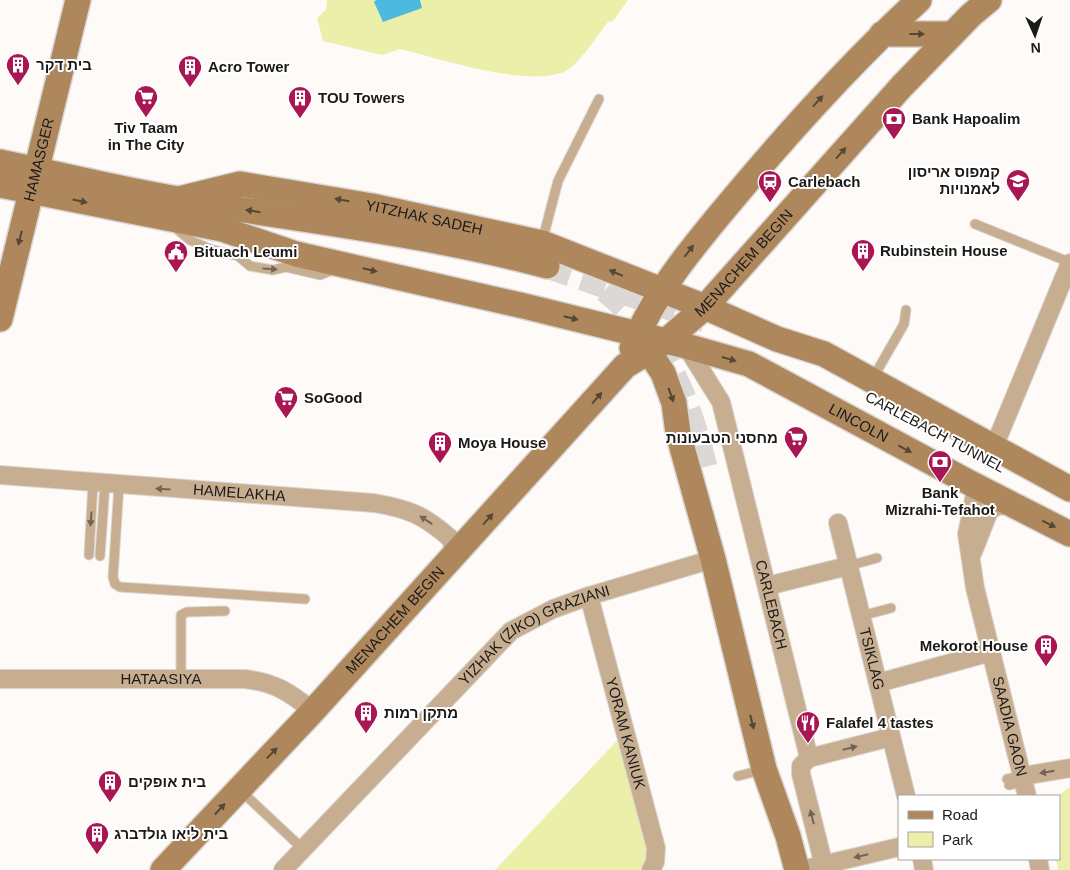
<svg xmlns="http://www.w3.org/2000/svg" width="1070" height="870" font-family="Helvetica,Heebo,sans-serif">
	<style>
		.green { fill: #ebefaa }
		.water { fill: #4db9df }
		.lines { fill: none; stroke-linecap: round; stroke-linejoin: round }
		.secondary-tunnel { stroke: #dbd8d6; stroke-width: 25; stroke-dasharray: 25 12; stroke-linecap: butt }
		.lane-casing { stroke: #d9d6d3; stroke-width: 11 }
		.street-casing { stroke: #d9d6d3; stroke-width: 20 }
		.secondary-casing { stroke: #d9d6d3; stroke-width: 28 }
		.lane { stroke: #c8ae91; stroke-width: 9 }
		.street { stroke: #c8ae91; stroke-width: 18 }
		.secondary { stroke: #ae885c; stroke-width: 25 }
		.oneway { fill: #564634 }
		.oneway2 { fill: #726455 }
		.labels { text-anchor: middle; stroke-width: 4; stroke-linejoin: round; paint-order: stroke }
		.poi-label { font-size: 15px; font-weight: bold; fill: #1b1a19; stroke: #fff; text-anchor: start }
		.street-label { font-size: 15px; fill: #1b1a19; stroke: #fff }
	</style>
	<rect width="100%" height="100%" fill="#fdfaf7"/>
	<g class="green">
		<path d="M 327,0 L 628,0 L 613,21 L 608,22 C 598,35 582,59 569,69 C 536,91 438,58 400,49 L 382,55 L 323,41 L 317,18 L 326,10 Z"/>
		<polygon points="628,729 662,857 650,870 495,870"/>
		<polygon points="1070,787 1070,870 1058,870 1056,859 1059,859 1058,796"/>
	</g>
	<polygon class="water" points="376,0 420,0 422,8 383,22 374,2"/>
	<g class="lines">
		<g class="secondary-tunnel">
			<polyline points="547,266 705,320"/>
			<path d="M 605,290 C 665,337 687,396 705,467"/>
		</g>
		<g class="lane-casing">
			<g id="lane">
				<polyline points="975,224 1069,262"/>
				<polyline points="172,225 190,240 210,249 238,256 250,266 273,270 286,267 320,275 335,269"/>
				<polyline points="542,242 558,181 599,99"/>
				<polyline points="873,378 904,324 906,310"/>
				<polyline points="119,485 113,577 115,584 120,587 305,599"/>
				<polyline points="89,555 93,483"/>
				<polyline points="100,556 105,484"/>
				<polyline points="848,566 877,558"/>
				<polyline points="861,616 891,608"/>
				<polyline points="181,679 181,615 187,612 225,611"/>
				<polyline points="738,776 762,770"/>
				<polyline points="1007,779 1023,776"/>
				<polyline points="1009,785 1024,782"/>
				<polyline points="241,791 303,849"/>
			</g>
		</g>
		<g class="street-casing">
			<g id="street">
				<path id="s1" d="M 686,346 L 721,402 L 809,758"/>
				<polyline points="994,447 1070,263"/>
				<path id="s2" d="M 0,475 L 374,503 C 409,509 424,515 451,539 L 455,555"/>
				<path id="s3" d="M 970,483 L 975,494 L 967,534 L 975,588 L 1027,796"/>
				<path id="s4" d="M 838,523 L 906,796"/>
				<polyline points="973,552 989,511 997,506 1012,505"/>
				<polyline points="767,586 848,566"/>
				<path id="s5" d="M 589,596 L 656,848 L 655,862 L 651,870"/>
				<path id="s6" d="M 0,679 L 245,679 C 276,683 289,692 313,711"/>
				<polyline points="878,683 991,652"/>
				<polyline points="1023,776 1070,768"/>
				<polyline points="922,859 924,870"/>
				<polyline points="1038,859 1040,870"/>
				<path id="s7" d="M 283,870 L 511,631 L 553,609 L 589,596 L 713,559"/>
				<polyline points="801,870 899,847"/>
				<polyline points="825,870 801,774 801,766 809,758 891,737"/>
			</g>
		</g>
		<g class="secondary-casing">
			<g id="secondary">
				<polyline points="882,34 952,34"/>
				<path d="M 0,162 C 59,174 118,189 178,199 C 302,221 424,233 547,266"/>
				<path id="s8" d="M 0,185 L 222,229 L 296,254 L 524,306 L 686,346 L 749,364 L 970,483 L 1070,534"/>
				<path id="s9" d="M 179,199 L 240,184 L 372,206 L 542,243 L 705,307 L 777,339 L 824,354 L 1070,489"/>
				<path id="s10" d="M 0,319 L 78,0"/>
				<polyline points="640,338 663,373 674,403 678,433 713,559 764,769 788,836 797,870"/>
				<path d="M 632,348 C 655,290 697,242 737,194 C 794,126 853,61 919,0"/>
				<path id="s11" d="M 163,870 L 313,711 L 625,366 L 666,341 L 705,307 L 902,86 L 971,15 L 989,0"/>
			</g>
		</g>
		<use href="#lane" class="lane"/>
		<use href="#street" class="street"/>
		<use href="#secondary" class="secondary"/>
	</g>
	<defs><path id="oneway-solid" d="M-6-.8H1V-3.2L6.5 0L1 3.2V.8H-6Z" transform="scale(1.25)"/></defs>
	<g class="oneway">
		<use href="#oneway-solid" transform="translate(917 34)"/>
		<use href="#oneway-solid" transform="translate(818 101) rotate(-48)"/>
		<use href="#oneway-solid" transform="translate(841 153) rotate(-48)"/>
		<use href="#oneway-solid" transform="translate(342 200) rotate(-170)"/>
		<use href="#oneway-solid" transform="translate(80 201) rotate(12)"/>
		<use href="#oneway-solid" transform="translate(253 211) rotate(-171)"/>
		<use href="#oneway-solid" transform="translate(20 238) rotate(104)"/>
		<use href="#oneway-solid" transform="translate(689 251) rotate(-52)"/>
		<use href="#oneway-solid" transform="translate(370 270) rotate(13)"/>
		<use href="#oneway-solid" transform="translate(616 273) rotate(-157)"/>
		<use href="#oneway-solid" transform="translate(571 318) rotate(14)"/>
		<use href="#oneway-solid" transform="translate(729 359) rotate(16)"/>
		<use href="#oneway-solid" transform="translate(671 395) rotate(70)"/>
		<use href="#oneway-solid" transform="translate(597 398) rotate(-49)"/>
		<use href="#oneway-solid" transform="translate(905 449) rotate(28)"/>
		<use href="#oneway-solid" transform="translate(488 519) rotate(-48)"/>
		<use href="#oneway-solid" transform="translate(1049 524) rotate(26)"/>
		<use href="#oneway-solid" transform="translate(752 722) rotate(76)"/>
		<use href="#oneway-solid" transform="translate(272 753) rotate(-46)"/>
		<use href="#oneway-solid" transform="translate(220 809) rotate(-47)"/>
	</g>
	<g class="oneway2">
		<use href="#oneway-solid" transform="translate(270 269) rotate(3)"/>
		<use href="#oneway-solid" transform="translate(163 489) rotate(-176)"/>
		<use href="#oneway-solid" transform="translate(91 519) rotate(94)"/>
		<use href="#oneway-solid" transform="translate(426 520) rotate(-147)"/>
		<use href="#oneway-solid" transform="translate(850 748) rotate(-14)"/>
		<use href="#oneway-solid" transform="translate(1047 772) rotate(170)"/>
		<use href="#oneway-solid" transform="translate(812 817) rotate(-104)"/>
		<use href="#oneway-solid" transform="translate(861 856) rotate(167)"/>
	</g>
	<defs>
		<g id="building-pin" transform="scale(1.25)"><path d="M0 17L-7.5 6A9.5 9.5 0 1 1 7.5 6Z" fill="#a81753" stroke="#fff"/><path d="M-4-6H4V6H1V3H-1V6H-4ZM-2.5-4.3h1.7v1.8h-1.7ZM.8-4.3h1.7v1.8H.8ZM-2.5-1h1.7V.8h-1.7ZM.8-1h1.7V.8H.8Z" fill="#fff"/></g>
		<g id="supermarket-pin" transform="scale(1.25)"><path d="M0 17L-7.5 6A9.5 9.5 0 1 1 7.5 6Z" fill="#a81753" stroke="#fff"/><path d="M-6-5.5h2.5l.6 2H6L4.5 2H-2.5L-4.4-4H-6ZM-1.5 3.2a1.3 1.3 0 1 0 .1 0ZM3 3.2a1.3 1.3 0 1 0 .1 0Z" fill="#fff"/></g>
		<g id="bank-pin" transform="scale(1.25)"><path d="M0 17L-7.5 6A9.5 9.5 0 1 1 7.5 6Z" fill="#a81753" stroke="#fff"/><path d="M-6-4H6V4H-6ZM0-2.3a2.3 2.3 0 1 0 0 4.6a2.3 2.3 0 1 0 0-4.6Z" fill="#fff"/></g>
		<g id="school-pin" transform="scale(1.25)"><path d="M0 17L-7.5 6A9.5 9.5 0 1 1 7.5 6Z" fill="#a81753" stroke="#fff"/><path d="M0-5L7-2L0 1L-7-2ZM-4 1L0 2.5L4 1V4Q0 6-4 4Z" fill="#fff"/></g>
		<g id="station-pin" transform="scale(1.25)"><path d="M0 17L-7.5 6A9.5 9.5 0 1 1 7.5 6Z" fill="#a81753" stroke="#fff"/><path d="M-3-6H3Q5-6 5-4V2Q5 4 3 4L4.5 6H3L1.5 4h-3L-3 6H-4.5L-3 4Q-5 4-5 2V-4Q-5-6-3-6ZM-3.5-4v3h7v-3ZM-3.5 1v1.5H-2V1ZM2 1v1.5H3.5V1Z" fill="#fff"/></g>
		<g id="civic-pin" transform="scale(1.25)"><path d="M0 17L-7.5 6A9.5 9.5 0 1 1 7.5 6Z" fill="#a81753" stroke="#fff"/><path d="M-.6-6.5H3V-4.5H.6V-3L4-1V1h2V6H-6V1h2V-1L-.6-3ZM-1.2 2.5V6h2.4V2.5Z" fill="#fff"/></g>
		<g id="restaurant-pin" transform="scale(1.25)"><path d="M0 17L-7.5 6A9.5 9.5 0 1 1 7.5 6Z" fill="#a81753" stroke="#fff"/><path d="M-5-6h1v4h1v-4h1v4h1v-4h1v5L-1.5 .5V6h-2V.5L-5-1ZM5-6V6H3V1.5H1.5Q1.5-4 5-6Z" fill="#fff"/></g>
	</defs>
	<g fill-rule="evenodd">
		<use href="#building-pin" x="18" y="65"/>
		<use href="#building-pin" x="190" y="67"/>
		<use href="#supermarket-pin" x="146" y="97"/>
		<use href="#building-pin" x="300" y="98"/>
		<use href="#bank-pin" x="894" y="119"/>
		<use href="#school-pin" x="1018" y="181"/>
		<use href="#station-pin" x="770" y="182"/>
		<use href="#building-pin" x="863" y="251"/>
		<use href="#civic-pin" x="176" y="252"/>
		<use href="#supermarket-pin" x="286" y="398"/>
		<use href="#supermarket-pin" x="796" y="438"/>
		<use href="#building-pin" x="440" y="443"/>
		<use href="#bank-pin" x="940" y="462"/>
		<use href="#building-pin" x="1046" y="646"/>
		<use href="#building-pin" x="366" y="713"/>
		<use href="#restaurant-pin" x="808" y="723"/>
		<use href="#building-pin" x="110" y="782"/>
		<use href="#building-pin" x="97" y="834"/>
	</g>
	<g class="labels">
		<g class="poi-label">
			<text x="36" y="70">בית דקר</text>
			<text x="208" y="72">Acro Tower</text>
			<text x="318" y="103">TOU Towers</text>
			<text x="912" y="124">Bank Hapoalim</text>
			<text x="146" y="133" text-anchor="middle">Tiv Taam<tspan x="146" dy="17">in The City</tspan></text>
			<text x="1000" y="177" text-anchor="end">קמפוס אריסון<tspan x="1000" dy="17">לאמנויות</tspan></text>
			<text x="788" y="187">Carlebach</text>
			<text x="880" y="256">Rubinstein House</text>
			<text x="194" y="257">Bituach Leumi</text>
			<text x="304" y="403">SoGood</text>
			<text x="778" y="443" text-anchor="end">מחסני הטבעונות</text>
			<text x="458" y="448">Moya House</text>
			<text x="940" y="498" text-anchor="middle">Bank<tspan x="940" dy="17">Mizrahi-Tefahot</tspan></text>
			<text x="1028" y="651" text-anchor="end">Mekorot House</text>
			<text x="384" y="718">מתקן רמות</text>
			<text x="826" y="728">Falafel 4 tastes</text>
			<text x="128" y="787">בית אופקים</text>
			<text x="114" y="839">בית ליאו גולדברג</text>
		</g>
		<g class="street-label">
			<text dy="5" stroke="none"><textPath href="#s10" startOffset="164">HAMASGER</textPath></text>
			<text dy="5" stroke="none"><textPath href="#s9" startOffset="250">YITZHAK SADEH</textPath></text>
			<text dy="5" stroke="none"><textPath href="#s11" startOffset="842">MENACHEM BEGIN</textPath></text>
			<text dy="5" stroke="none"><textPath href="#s8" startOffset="895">LINCOLN</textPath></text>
			<text transform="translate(935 432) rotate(28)" y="5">CARLEBACH TUNNEL</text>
			<text dy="5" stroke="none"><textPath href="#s2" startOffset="240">HAMELAKHA</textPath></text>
			<text dy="5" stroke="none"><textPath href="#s1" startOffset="275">CARLEBACH</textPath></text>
			<text dy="5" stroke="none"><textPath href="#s11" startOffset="341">MENACHEM BEGIN</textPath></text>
			<text dy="5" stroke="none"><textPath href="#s7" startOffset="348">YIZHAK (ZIKO) GRAZIANI</textPath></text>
			<text dy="5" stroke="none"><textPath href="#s4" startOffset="140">TSIKLAG</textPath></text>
			<text dy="5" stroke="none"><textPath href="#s6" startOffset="161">HATAASIYA</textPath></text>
			<text dy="5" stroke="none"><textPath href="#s3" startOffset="250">SAADIA GAON</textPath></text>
			<text dy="5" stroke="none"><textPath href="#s5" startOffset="142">YORAM KANIUK</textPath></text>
		</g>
	</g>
	<rect x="898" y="795" width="162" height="65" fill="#ffffff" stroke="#a4a3a3"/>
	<rect x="908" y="811" width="25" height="8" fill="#ae885c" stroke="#a4a3a3"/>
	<text x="942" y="820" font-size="15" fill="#1b1a19">Road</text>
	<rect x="908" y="832" width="25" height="15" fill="#ebefaa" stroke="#a4a3a3"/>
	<text x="942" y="845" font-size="15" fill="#1b1a19">Park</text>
	<g transform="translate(1035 35) rotate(177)" stroke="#ffffff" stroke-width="4" paint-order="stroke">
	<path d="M0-4L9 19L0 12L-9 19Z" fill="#1b1a19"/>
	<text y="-8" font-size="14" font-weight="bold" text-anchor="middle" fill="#1b1a19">N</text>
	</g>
</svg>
